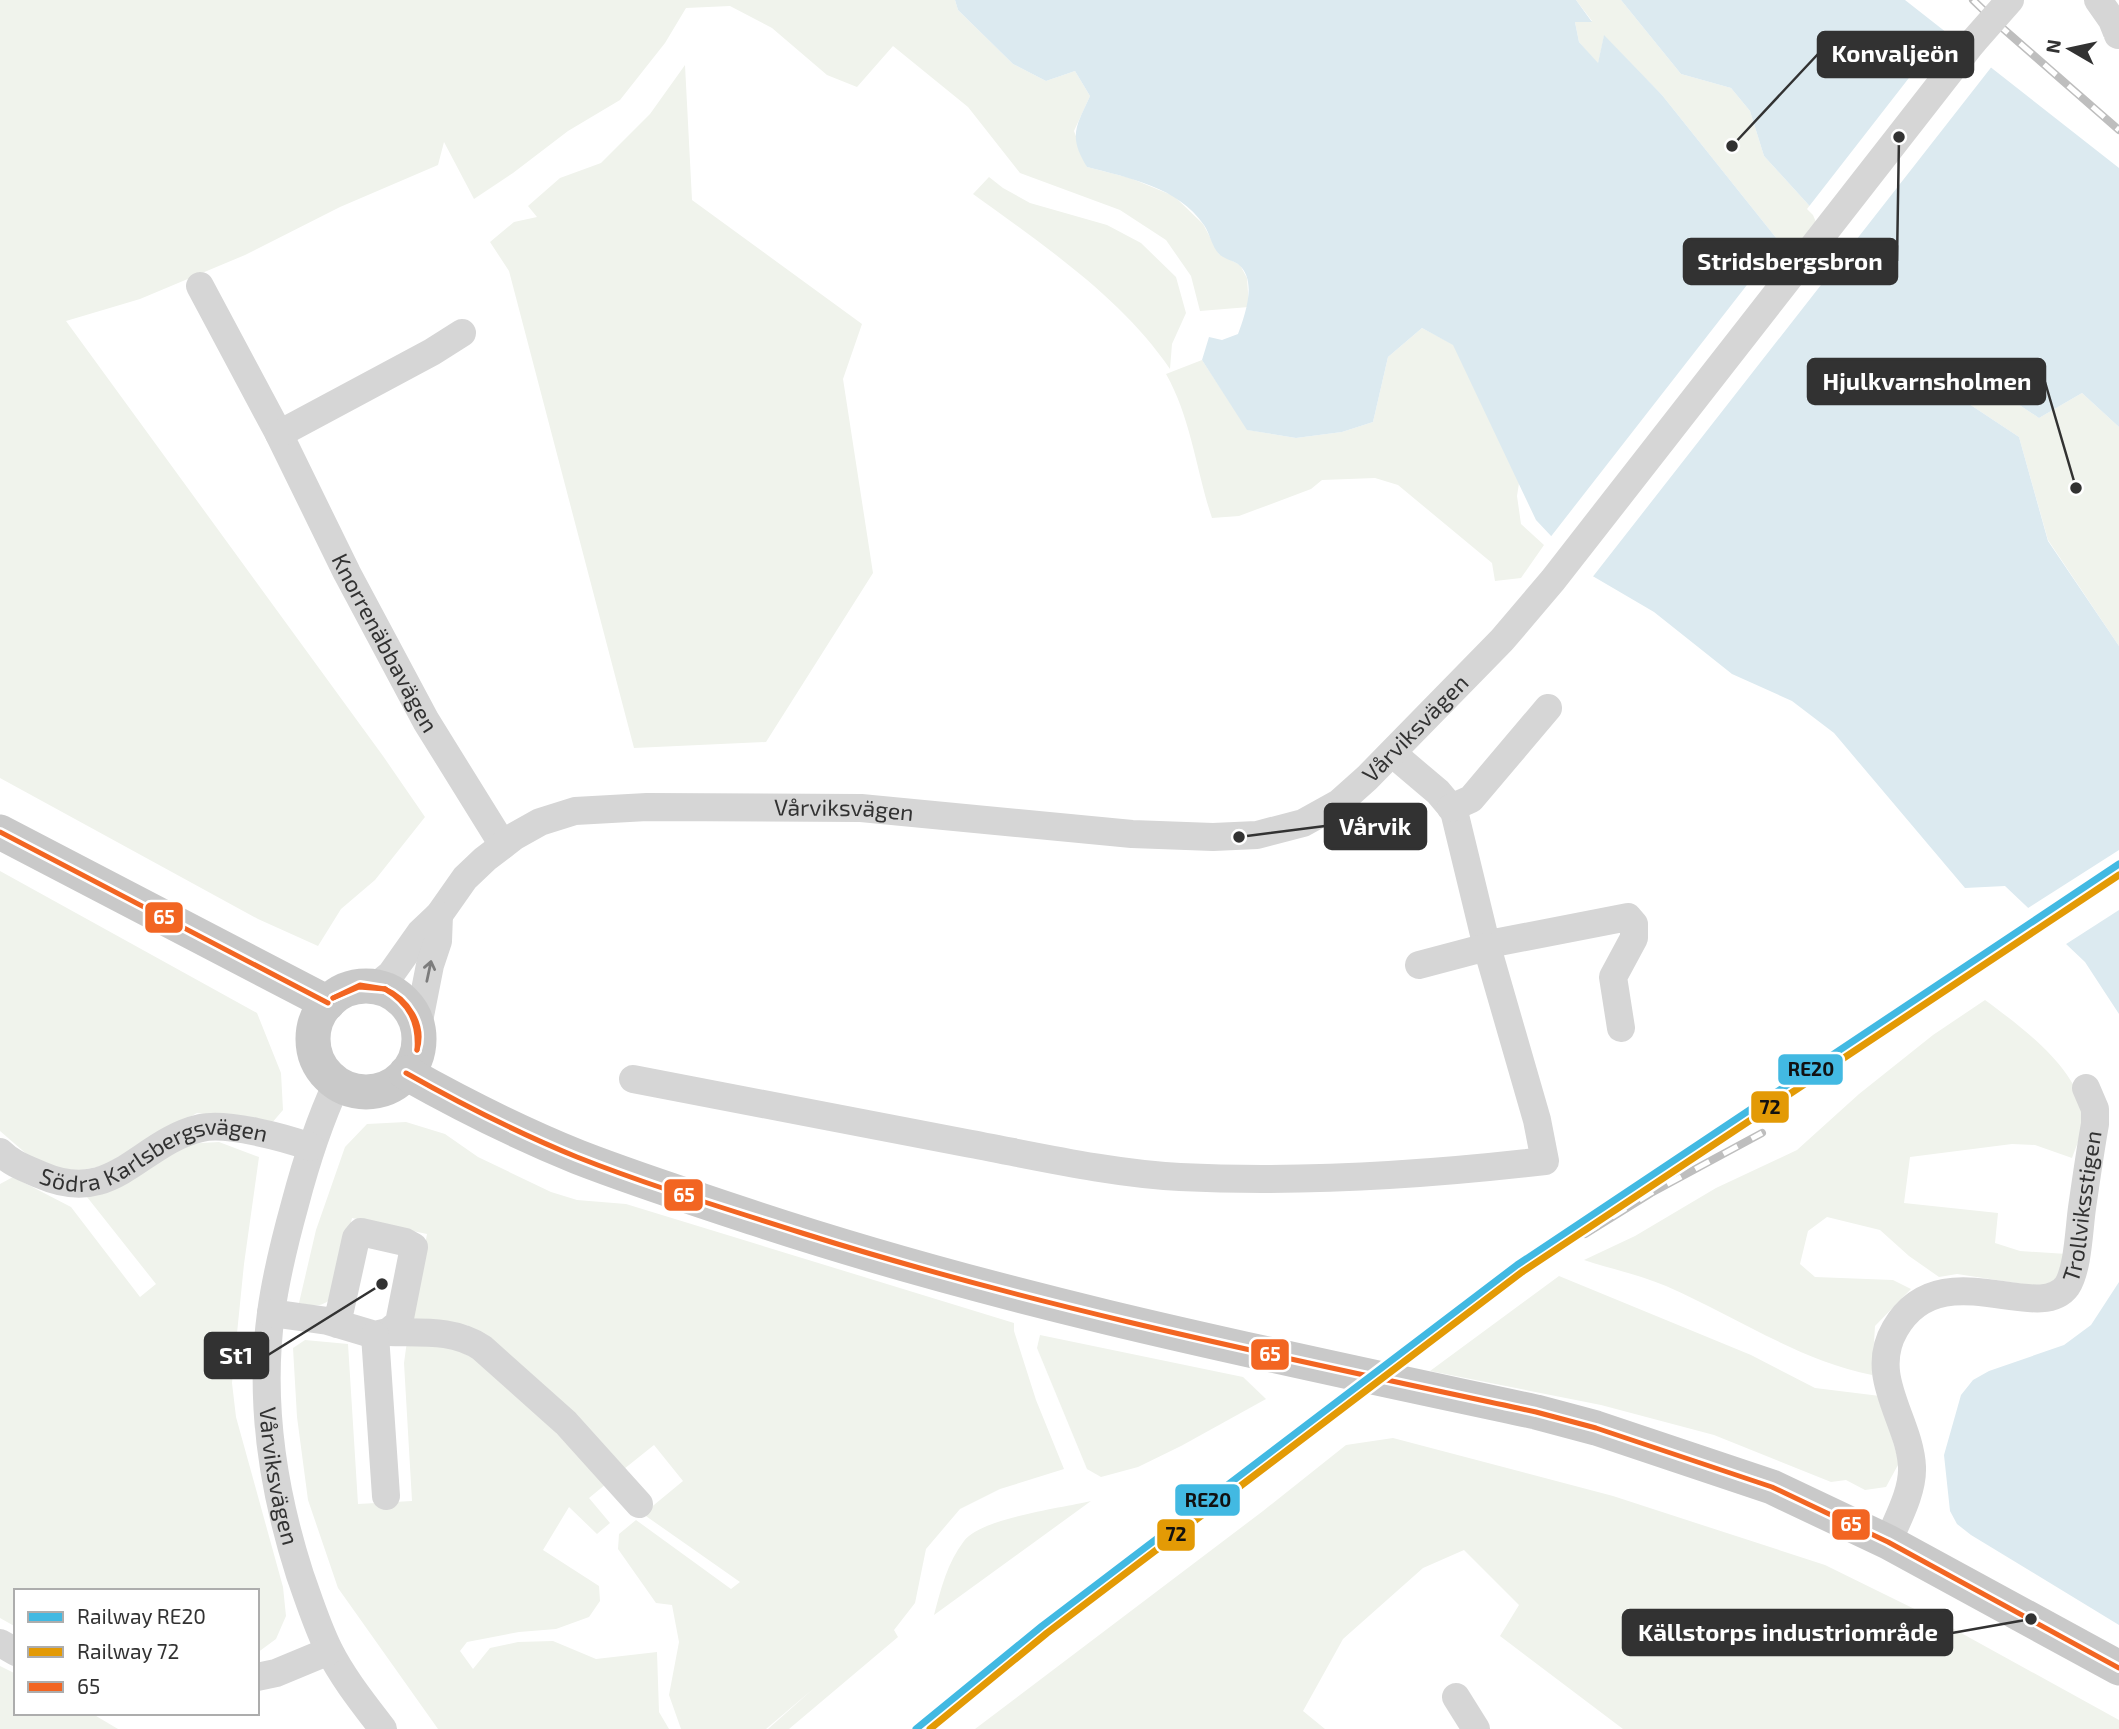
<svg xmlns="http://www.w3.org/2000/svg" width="2119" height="1729" font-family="'Exo 2',sans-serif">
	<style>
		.green { fill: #f0f3ec }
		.water { fill: #dceaf0 }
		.pier { fill: #fff }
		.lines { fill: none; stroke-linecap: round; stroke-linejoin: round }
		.minor { stroke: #d6d6d6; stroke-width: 28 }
		.major { stroke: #c9c9c9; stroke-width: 35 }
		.rail-casing { stroke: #bebebe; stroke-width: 8 }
		.rail { stroke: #fff; stroke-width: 5; stroke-dasharray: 16; stroke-linecap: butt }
		.minor-bridge { stroke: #d6d6d6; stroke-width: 28 }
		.bus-1-casing { stroke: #fff; stroke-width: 10 }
		.bus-1 { stroke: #f26522; stroke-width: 5 }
		.rail-1-casing { stroke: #fff; stroke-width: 12 }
		.rail-2-casing { stroke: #fff; stroke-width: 12 }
		.rail-1 { stroke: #42b9e2; stroke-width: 7 }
		.rail-2 { stroke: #e39a05; stroke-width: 7 }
		.oneway { stroke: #7c7c7c }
		.labels { text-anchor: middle; stroke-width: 7; stroke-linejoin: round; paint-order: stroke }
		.street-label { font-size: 23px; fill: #323232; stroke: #fff }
		.leader { fill: none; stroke: #323232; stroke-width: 2.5 }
		.callout-dot { fill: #323232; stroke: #fff; stroke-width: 2.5 }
		.callout { fill: #323232; stroke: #323232; stroke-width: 2.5 }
		.callout-label { font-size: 24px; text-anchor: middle; font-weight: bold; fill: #fff }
		.line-badge { stroke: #fff; stroke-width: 2.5 }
		.badge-label { font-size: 19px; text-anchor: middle; font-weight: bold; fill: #fff }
		.pale-badge-label { font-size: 19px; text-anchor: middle; font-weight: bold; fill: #111 }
	</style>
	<rect width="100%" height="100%" fill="#fff"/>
	<g class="green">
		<polygon points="0,0 955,0 958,10 1013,64 1046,81 1075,71 1090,96 1074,131 1087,167 1130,178 1174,196 1203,224 1219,254 1240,265 1247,278 1249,307 1200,311 1191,276 1166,240 1120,210 1020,173 968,107 893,46 857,87 827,75 772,28 730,6 686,8 665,43 620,100 568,131 513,173 474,199 444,142 438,165 340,207 245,255 140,299 66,321 383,756 425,817 375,880 341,909 318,946 258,919 0,778"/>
		<polygon points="1576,0 1621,0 1681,74 1731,88 1750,111 1764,156 1816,213 1830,248 1824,268 1808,272 1781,244 1662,95 1604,36 1598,64 1579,42 1575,22 1592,21"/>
		<polygon points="685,65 692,200 862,324 843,379 873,573 766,742 634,748 509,271 490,242 514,222 537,217 528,206 560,178 601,163 650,114"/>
		<path d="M 989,177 L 1003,188 L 1030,203 L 1107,225 L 1141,243 L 1176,277 L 1186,313 L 1172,344 L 1170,369 C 1122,298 1042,244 973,194 Z"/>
		<path d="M 1422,328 L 1454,345 L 1519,483 L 1517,496 L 1521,524 L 1544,545 L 1521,578 L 1495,581 L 1492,563 L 1398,485 L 1375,478 L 1322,480 L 1311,489 L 1239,516 L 1212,518 C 1196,470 1191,418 1166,374 L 1202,360 L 1248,430 L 1296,438 L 1342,432 L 1373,422 L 1388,357 Z"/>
		<polygon points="1959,365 2039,418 2082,393 2119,427 2119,646 2048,540 2019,437 1945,388 1950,369"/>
		<polygon points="0,871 257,1013 281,1073 283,1110 271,1124 197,1113 102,1166 71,1172 37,1163 0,1131"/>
		<path d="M 1985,1000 C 2020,1026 2080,1069 2084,1117 C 2085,1129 2076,1146 2072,1158 L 2035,1145 L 2012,1144 L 1910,1157 L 1904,1203 L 1998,1213 L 1995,1243 L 2020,1251 L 2067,1254 L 2061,1278 L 2042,1287 L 1957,1274 L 1939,1277 L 1909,1256 L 1880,1230 L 1827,1217 L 1808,1231 L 1800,1264 L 1815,1277 L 1893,1280 L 1911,1289 L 1875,1326 L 1872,1375 C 1798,1360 1735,1316 1666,1286 C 1640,1275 1611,1269 1584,1260 L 1635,1236 L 1716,1188 L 1797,1150 L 1859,1094 L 1933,1035 Z"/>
		<path d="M 406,1122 L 445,1134 L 478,1157 L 551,1192 L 577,1200 L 626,1204 L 1014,1323 L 1014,1331 L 1036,1400 L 1064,1469 L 1000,1489 L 960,1509 L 926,1549 L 915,1603 L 894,1630 L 898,1637 L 789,1729 L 768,1729 L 813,1689 L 766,1729 L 681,1729 L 669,1695 L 679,1642 L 672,1605 L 656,1603 L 618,1549 L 619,1534 L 636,1520 L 731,1589 L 740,1582 L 643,1514 L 683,1481 L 654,1445 L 624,1469 L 510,1358 L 467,1325 L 411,1322 L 427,1234 L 352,1218 L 333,1297 C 321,1308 315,1306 299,1303 L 316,1230 L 345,1147 L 367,1124 Z"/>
		<polygon points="219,1142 259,1157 244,1264 232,1383 236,1417 283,1587 286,1616 276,1639 257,1653 257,1591 16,1591 16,1627 0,1618 0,1184 13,1177 71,1207 140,1297 156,1284 87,1197 184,1144"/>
		<polygon points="1559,1276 1751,1355 1815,1388 1880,1396 1899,1463 1886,1487 1865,1490 1846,1480 1831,1482 1714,1435 1601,1405 1430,1371"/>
		<polygon points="1040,1335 1243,1377 1266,1399 1181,1446 1138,1467 1101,1477 1087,1469 1037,1348"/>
		<polygon points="430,1338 491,1366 606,1484 589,1498 610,1523 597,1534 569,1507 543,1550 599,1586 600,1601 589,1617 556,1629 519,1632 467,1642 460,1651 473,1669 490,1648 518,1642 553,1641 596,1659 657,1652 659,1712 669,1729 438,1729 338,1588 308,1500 297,1417 293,1348 305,1340 348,1344 358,1504 412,1501 404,1363 407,1341"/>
		<polygon points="1393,1438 1613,1496 1825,1565 1943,1623 2119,1720 2119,1729 1623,1729 1500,1636 1519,1605 1464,1550 1423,1568 1343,1639 1303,1711 1325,1729 975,1729 1263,1511 1346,1445"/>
		<path d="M 1091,1501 L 934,1615 C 941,1589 947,1563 964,1541 C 981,1518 1062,1508 1091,1501 Z"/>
		<polygon points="0,1666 16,1674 16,1713 91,1713 118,1729 0,1729"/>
	</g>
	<g class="water">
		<path d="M 955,0 L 1576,0 L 1592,22 L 1575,22 L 1579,42 L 1598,63 L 1604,35 L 1662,95 L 1781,244 L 1808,272 L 1824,268 L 1830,248 L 1816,213 L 1764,156 L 1750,111 L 1731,88 L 1681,74 L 1621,0 L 1905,0 L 2119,168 L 2119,427 L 2082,393 L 2039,418 L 1959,365 L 1950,369 L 1945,388 L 2019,437 L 2048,541 L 2119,646 L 2119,1014 L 2085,962 L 2005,886 L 1965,888 L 1834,733 L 1792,701 L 1732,674 L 1654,612 L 1584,571 L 1536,520 L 1453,345 L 1422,328 L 1388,357 L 1373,422 L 1342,432 L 1296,438 L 1247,430 L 1202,360 L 1209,337 L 1222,340 L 1238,334 C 1245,315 1258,280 1238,264 C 1232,260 1224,259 1219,254 C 1212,247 1210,234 1204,225 C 1178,187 1129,178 1087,167 C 1068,136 1076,127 1090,96 L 1075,71 L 1046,81 L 1013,64 L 958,10 Z"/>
		<polygon points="2119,1282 2119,1625 1971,1535 1957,1524 1950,1511 1944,1455 1961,1395 1973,1380 1989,1371 2064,1345 2091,1325"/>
	</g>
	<g class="pier">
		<polygon points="1947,29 1993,65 1591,579 1581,574 1549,539 1782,240 1809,268 1822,265 1827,249 1813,215 1807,209"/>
		<polygon points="2119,850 2119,910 2063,946 2025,910"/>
	</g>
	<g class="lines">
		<g class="minor">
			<polyline points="2098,0 2112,20 2118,35"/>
			<path id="s1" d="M 200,286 L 279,434 L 347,573 L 426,721 L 503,845"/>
			<polyline points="279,434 432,352 462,333"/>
			<polyline points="1392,753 1438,792 1454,811 1487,947 1499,942 1628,917 1634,924 1634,938 1613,977 1621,1028"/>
			<polyline points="1451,808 1471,799 1548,708"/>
			<path id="s2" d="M 375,987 L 391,974 L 420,933 L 439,915 L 465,878 L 485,859 L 515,836 L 540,822 L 575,811 L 647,807 L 861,808 L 1132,834 L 1213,837 L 1257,835 L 1303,823 L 1339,803 L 1367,778 L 1502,640 L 1553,580 L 1973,42"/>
			<polyline points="418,1026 430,965 438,941 439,915"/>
			<path d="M 633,1079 C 744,1100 855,1122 966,1143 C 1036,1156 1108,1173 1180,1177 C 1301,1183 1425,1175 1545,1161 L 1537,1120 L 1487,947 L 1419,965"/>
			<path id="s3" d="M 337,1083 C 319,1122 306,1162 295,1204 C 285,1240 276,1276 271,1313 C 259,1401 273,1491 300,1575 C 309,1600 317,1626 329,1650 C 343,1678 364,1704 383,1729"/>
			<path id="s4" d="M 0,1152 C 12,1164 25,1168 41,1175 C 114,1207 139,1142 201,1128 C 227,1122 286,1138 311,1147"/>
			<polyline points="271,1313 328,1321 375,1335 388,1332 399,1323 414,1247 405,1242 361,1232 356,1238 337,1324"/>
			<path d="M 388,1332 C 421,1333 454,1329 482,1348 L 566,1423 L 639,1504"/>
			<polyline points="375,1335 386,1496"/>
			<path id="s5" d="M 1888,1542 C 1897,1520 1913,1492 1912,1467 C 1910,1420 1867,1377 1895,1329 C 1940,1250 2038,1326 2067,1286 C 2078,1269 2079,1229 2082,1208 C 2086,1180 2090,1152 2095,1124 L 2095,1109 L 2086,1088"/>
			<polyline points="0,1643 16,1652"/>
			<polyline points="257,1677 276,1673 329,1651"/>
			<polyline points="1456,1697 1476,1729"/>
		</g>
		<g class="major">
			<polyline points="0,832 328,1003"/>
			<circle cx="366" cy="1039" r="53"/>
			<path d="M 406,1073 C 461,1104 519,1133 578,1157 C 637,1180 697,1199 757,1219 C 1012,1303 1275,1356 1536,1412 L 1596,1428 L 1772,1487 L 1888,1542 L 2119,1668"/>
		</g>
		<g class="rail-casing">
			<g id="rail">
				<polyline points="1973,0 1999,25 2119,130"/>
				<polyline points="1585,1234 1651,1193 1762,1133"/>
			</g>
		</g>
		<use href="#rail" class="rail"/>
		<polyline class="minor-bridge" points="1973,42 2010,0"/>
		<g class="bus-1-casing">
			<g id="bus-1">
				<polyline points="0,832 328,1003"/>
				<path d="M 385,989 C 408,999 425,1025 417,1050"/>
				<path d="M 385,989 C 409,1003 419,1022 417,1050"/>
				<polyline points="333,998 360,985 385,989"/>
				<polyline points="333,998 359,987 385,989"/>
				<path d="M 406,1073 C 461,1104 518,1133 577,1157 C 650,1186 727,1209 802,1233 C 1043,1309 1290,1359 1536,1412 L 1596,1428 L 1772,1487 L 1888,1542 L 2119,1668"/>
			</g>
		</g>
		<use href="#bus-1" class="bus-1"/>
		<g class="rail-1-casing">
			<polyline id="rail-1" points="916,1729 1042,1626 1517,1265 2119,864"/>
		</g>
		<g class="rail-2-casing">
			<polyline id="rail-2" points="930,1729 1047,1633 1522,1272 2119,875"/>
		</g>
		<use href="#rail-1" class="rail-1"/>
		<use href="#rail-2" class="rail-2"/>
	</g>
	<defs><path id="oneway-shaft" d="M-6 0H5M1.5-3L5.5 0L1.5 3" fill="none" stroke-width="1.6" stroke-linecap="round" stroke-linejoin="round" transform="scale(1.75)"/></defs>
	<use class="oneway" href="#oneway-shaft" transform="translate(429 971) rotate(-78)"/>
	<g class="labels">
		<g class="street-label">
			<text dy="8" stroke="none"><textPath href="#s1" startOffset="402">Knorrenäbbavägen</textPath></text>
			<text dy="8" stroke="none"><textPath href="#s2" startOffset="1152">Vårviksvägen</textPath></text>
			<text dy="8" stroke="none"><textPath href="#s2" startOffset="542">Vårviksvägen</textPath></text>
			<text dy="8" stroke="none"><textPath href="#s4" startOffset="168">Södra Karlsbergsvägen</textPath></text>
			<text dy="8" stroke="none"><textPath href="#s5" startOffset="495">Trollviksstigen</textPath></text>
			<text dy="8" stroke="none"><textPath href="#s3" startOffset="404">Vårviksvägen</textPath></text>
		</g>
	</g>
	<path class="leader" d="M1732 146L1818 54M1899 137L1897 261M2076 488L2045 382M1239 837L1325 826M382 1284L268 1355M2031 1619L1952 1633"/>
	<g class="callout-dot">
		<circle cx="1732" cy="146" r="7"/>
		<circle cx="1899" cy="137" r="7"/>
		<circle cx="2076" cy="488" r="7"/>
		<circle cx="1239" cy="837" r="7"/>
		<circle cx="382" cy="1284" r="7"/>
		<circle cx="2031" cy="1619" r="7"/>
	</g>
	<g class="callout">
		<rect x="1818" y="32" width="155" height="45" rx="7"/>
		<rect x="1684" y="239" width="213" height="45" rx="7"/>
		<rect x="1808" y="359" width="237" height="45" rx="7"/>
		<rect x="1325" y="804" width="101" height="45" rx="7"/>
		<rect x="205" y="1333" width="63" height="45" rx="7"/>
		<rect x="1623" y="1610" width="329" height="45" rx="7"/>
	</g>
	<g class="callout-label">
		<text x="1895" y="62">Konvaljeön</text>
		<text x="1790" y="270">Stridsbergsbron</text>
		<text x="1927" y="390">Hjulkvarnsholmen</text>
		<text x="1375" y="835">Vårvik</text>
		<text x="236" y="1364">St1</text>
		<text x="1788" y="1641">Källstorps industriområde</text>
	</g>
	<g class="line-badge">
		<rect x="144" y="901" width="40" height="33" rx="7" fill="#f26522"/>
		<rect x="1777" y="1053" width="67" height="33" rx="7" fill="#42b9e2"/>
		<rect x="1750" y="1090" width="40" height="34" rx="7" fill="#e39a05"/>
		<rect x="663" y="1178" width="41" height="34" rx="7" fill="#f26522"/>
		<rect x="1250" y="1338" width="40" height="33" rx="7" fill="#f26522"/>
		<rect x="1174" y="1483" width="67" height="34" rx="7" fill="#42b9e2"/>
		<rect x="1831" y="1508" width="40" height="33" rx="7" fill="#f26522"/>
		<rect x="1156" y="1518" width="40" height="34" rx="7" fill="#e39a05"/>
	</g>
	<g class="badge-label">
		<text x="164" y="924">65</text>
		<text x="684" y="1202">65</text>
		<text x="1270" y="1361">65</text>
		<text x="1851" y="1531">65</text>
	</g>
	<g class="pale-badge-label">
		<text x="1811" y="1076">RE20</text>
		<text x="1770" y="1114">72</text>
		<text x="1208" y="1507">RE20</text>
		<text x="1176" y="1541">72</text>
	</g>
	<rect x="14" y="1589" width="245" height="126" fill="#ffffff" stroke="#adadad" stroke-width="2"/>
	<rect x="28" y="1612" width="35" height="10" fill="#42b9e2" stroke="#adadad" stroke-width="2"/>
	<text x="77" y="1624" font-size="21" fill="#323232">Railway RE20</text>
	<rect x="28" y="1647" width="35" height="10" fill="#e39a05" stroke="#adadad" stroke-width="2"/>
	<text x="77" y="1659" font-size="21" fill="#323232">Railway 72</text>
	<rect x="28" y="1682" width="35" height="10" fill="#f26522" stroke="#adadad" stroke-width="2"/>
	<text x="77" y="1694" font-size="21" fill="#323232">65</text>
	<g transform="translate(2070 49) rotate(279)" stroke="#ffffff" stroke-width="5" paint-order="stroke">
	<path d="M0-5L12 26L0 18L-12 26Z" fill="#323232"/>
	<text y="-10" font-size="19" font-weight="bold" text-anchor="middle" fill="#323232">N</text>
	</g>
</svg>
